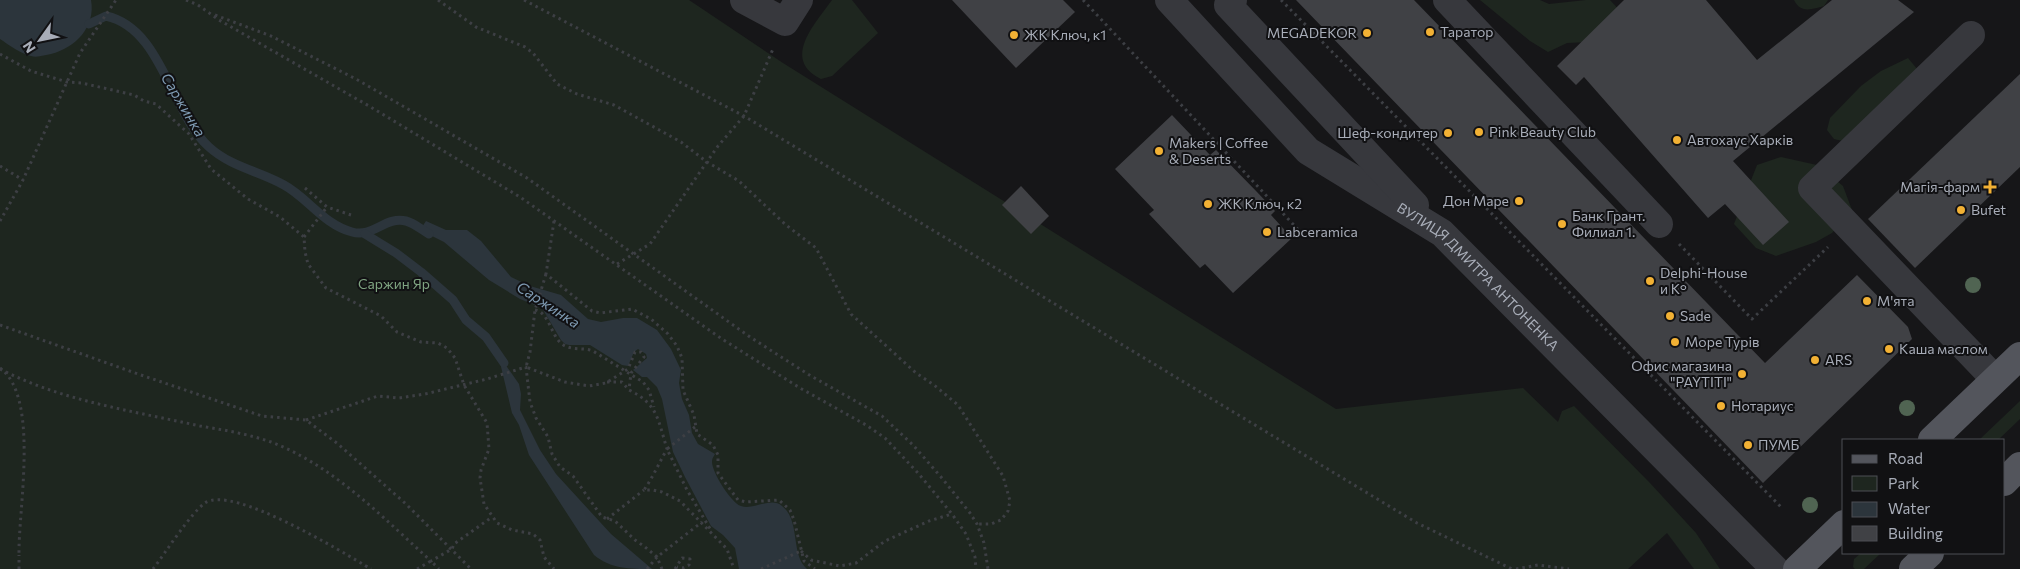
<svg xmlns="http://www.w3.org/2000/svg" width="2020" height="569" font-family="Commissioner,sans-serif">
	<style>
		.green { fill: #1e261f }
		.water { fill: #2c353c }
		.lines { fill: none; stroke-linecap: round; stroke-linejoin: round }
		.stream { stroke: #2c353c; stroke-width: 9 }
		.building { fill: #404145 }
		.path { stroke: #3d3f44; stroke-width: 3; stroke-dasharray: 2.5 4; stroke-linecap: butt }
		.minor { stroke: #37383d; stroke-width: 28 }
		.major { stroke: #53555c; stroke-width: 28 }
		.path-bridge { stroke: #3d3f44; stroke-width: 3; stroke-dasharray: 2.5 4; stroke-linecap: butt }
		.tree { fill: #506452 }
		.poi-dot { fill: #f2b134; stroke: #111113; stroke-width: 2 }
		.labels { text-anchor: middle; stroke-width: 4; stroke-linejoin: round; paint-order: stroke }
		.poi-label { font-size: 14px; fill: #a8adb8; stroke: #111113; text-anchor: start }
		.street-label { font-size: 14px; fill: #a8adb8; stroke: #111113 }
		.park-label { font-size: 14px; fill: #7fa381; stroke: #111113 }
		.water-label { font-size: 15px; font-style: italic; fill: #7f9bb3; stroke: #111113 }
	</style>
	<rect width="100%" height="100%" fill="#161618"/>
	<g class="green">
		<polygon points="0,0 689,0 783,63 1336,409 1523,388 1558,422 1562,411 1574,406 1650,483 1696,533 1720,569 1694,569 1667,533 1628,569 0,569"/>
		<path d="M 832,0 L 852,0 L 878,33 L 832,76 L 821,79 C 781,59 815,24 832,0 Z"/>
		<polygon points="1480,0 1540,0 1549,4 1586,0 1610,0 1623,14 1589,42 1567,43 1548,52 1530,41"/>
		<path d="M 1794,0 L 1828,0 L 1824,6 C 1812,9 1801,14 1794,0 Z"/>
		<polygon points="1908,58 1917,69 1847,142 1834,139 1827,130 1830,118 1861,86 1881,71"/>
		<polygon points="1781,157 1817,165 1843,186 1852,210 1832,233 1816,242 1776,256 1756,248 1734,224 1757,165"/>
		<polygon points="2020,401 2020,419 1998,440 1979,440"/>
		<polygon points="1861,553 1881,553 1864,569 1855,569 1853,567 1854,559"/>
	</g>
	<g class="water">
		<path d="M 0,0 L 91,0 C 96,27 75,48 51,54 C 45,55 37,58 31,56 C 21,54 9,45 0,39 Z"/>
		<path d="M 426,221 L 446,230 L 467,230 L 481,241 L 511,277 L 530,286 L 561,295 L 588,319 L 601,322 L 623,318 L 637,318 L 657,330 L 671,349 L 681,370 L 679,383 L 682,399 L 689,415 L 692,433 L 698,444 L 715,454 C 714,456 712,458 712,461 C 711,471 731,503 741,506 C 753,511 771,496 782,506 C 801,521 790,554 807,569 L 739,569 L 735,548 L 723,535 L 711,526 L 685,477 L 673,452 L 662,399 L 657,387 L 647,377 L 642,377 L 633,370 L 647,358 L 646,354 L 638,349 L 634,352 L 628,366 L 622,365 L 590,345 L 569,345 L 565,344 L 561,340 L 542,308 L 520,299 L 489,280 L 444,242 L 420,230 Z"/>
		<path d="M 498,354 L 519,384 L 521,394 L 520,410 L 540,450 L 556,474 L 611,534 L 652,569 C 629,569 611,569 594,555 L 529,455 L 519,425 L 512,413 Z"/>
	</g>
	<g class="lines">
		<g class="stream">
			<path d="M 89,24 L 106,16 C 162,28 171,113 209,147 C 231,167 259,171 284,185 C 308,198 323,224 352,232 C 373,238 385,216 406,221 C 414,223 422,230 429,234"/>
			<polyline points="365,234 396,253 421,272 453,300 466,320 486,337 504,363"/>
		</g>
	</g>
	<g class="building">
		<polygon points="952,0 1063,0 1075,12 1016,68"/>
		<polygon points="1296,0 1414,0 1765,363 1857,275 1908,327 1912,339 1763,483"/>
		<polygon points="1624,0 1706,0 1757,60 1832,0 1898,0 1914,12 1733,161 1789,222 1763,245 1725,204 1708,218 1584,77 1576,85 1557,66"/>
		<polygon points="2020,74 2020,167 1915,268 1868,219"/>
		<polygon points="1172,115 1210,155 1216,150 1257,192 1275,211 1271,215 1292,238 1233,293 1205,264 1200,268 1149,214 1154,210 1115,169"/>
		<polygon points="1021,186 1049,216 1031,234 1002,205"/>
	</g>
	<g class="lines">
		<g class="path">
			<polyline points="186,0 198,5 219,20 369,106 520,197 722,339 800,388 866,425 885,438 918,473 952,514 966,534 975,557 976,569"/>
			<polyline points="438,0 476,27 525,47 533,53 557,84 577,94 614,105 681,142 707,162 739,181 786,225 816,248 851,314 916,373 934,385 958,405 1003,476 1010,501 1008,511 1001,520 991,524 977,524"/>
			<polyline points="524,0 744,116 1417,523 1512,569"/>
			<polyline points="1083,0 1306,238"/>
			<polyline points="1281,0 1782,508"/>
			<polyline points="215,15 271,36 356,79 527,178 750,337 811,376 882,416 913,445 941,477 970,513 977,524 984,543 988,569"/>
			<polyline points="0,54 31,71 67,82 82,83 134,95 144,101 156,104 189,134 211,169 248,199 280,217 304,237 305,252 308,264 326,288 381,316 397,332 421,342 438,343 447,348 455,358 464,385 487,423 489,449 481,470 480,478 484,504 497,523 512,530 533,534 540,540 544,557 554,569"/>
			<polyline points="0,166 23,180"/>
			<polyline points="305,188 327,207 351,215"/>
			<polyline points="0,221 23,180 80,53 116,0"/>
			<polyline points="554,221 546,274 592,311 600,313 632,309 651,319 668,334 677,346 682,358 683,390 694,415 697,434 713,445 718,455 718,473 738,500 746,502 779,500 790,510 794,520 804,561 815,569"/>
			<polyline points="304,237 327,207"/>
			<polyline points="1679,244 1752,319 1828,247"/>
			<polyline points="617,264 650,244 718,146 744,116 773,49"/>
			<path d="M 546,274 L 535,310 L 530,352 L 526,367 L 565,382 L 589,386 L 606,383 L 628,369 L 635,352 L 641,352 L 644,357 L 631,373 L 629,390 C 658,404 658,420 667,449 C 659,463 653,477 644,490 L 653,490 L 662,492 L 680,501 L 727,549 L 734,569"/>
			<path d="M 535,310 C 549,312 551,336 562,344 C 571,351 583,347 593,351 L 643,382 L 649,390 L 654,407"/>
			<polyline points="0,325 138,374 262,416 306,420 338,444 406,504 471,569"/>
			<path d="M 0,369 C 62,401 133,411 200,426 C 224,430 248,434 271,442 C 334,466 382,517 431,561 L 452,549 L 454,544 L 492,517"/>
			<polyline points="607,382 622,382 628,389"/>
			<polyline points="306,420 378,396 399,398 425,394 487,379 526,367 530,402 536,418 548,437 552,454 560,467 573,476 602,517 615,521 635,540 645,547 657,557 662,569"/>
			<polyline points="695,427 667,449 687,490 712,532"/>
			<polyline points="607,519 644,490"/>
			<polyline points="801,551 811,560 840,566 856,563 885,541 929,521 952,514"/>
			<polyline points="19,569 19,555"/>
			<path d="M 153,569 C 166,552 190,514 205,503 C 232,484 344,553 371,569"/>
			<polyline points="417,569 431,561 439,569"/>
			<polyline points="647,569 657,557 702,522"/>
			<polyline points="675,569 682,558 690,559 689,565 683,568 677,567"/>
			<polyline points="761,569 801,551"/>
			<polyline points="1516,569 1538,565 1569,569"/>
		</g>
		<g class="minor">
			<polyline points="744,0 785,22 799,0"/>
			<path id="s1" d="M 1169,0 L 1308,151 L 1442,233 L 1775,569"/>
			<polyline points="1233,0 1228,5 1415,205"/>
			<polyline points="1447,0 1659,224"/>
			<polyline points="1971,35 1812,188 1995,379"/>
		</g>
		<g class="major">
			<polyline points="1932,440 2020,356"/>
			<polyline points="2004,482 2020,466"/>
			<polyline points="1797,569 1844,524"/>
			<polyline points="1913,569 1930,553"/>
		</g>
		<path class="path-bridge" d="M 0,368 C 40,397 18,510 19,555"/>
	</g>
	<g class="tree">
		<circle cx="1973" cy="285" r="8"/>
		<circle cx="1907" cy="408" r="8"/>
		<circle cx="1810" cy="505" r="8"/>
	</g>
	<g class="poi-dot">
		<circle cx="1430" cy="32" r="5"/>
		<circle cx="1367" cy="33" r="5"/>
		<circle cx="1014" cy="35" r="5"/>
		<circle cx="1479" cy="132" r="5"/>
		<circle cx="1448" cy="133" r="5"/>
		<circle cx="1677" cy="140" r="5"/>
		<circle cx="1159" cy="151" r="5"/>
		<path d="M1987.5 179.5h5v5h5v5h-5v5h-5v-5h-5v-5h5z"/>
		<circle cx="1519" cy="201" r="5"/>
		<circle cx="1208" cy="204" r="5"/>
		<circle cx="1961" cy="210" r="5"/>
		<circle cx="1562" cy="224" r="5"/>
		<circle cx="1267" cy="232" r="5"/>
		<circle cx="1650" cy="281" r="5"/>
		<circle cx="1867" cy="301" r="5"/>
		<circle cx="1670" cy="316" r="5"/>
		<circle cx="1675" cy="342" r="5"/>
		<circle cx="1889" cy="349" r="5"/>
		<circle cx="1815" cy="360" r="5"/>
		<circle cx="1742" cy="374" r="5"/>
		<circle cx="1721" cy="406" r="5"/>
		<circle cx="1748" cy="445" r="5"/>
	</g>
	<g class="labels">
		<g class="poi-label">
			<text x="1440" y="37">Таратор</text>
			<text x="1357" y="38" text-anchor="end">MEGADEKOR</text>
			<text x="1024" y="40">ЖК Ключ, к1</text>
			<text x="1489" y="137">Pink Beauty Club</text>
			<text x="1438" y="138" text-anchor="end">Шеф-кондитер</text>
			<text x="1687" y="145">Автохаус Харків</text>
			<text x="1169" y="148">Makers | Coffee<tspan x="1169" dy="16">&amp; Deserts</tspan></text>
			<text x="1980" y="192" text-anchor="end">Магія-фарм</text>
			<text x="1509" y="206" text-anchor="end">Дон Маре</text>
			<text x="1218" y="209">ЖК Ключ, к2</text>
			<text x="1971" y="215">Bufet</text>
			<text x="1572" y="221">Банк Грант.<tspan x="1572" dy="16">Филиал 1.</tspan></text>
			<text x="1277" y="237">Labceramica</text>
			<text x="1660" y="278">Delphi-House<tspan x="1660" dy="16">и К°</tspan></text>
			<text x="1877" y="306">М'ята</text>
			<text x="1680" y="321">Sade</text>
			<text x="1685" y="347">Море Турів</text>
			<text x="1899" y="354">Каша маслом</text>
			<text x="1825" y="365">ARS</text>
			<text x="1732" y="371" text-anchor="end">Офис магазина<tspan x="1732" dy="16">"PAYTITI"</tspan></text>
			<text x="1731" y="411">Нотариус</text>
			<text x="1758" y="450">ПУМБ</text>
		</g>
		<g class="street-label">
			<text dy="5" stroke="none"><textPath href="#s1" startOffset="418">ВУЛИЦЯ ДМИТРА АНТОНЕНКА</textPath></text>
		</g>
		<g class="park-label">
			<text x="394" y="289">Саржин Яр</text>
		</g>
		<g class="water-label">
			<text transform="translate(183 105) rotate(59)" y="5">Саржинка</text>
			<text transform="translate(548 305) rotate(33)" y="5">Саржинка</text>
		</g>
	</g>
	<rect x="1842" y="439" width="162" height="115" fill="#111113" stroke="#4d4f55"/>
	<rect x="1852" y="455" width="25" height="8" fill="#53555c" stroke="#4d4f55"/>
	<text x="1888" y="464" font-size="15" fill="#a8adb8">Road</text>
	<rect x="1852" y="476" width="25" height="15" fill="#1e261f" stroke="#4d4f55"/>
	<text x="1888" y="489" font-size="15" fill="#a8adb8">Park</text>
	<rect x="1852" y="502" width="25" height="15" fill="#2c353c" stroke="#4d4f55"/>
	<text x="1888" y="514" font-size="15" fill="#a8adb8">Water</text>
	<rect x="1852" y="526" width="25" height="15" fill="#404145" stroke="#4d4f55"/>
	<text x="1888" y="539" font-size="15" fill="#a8adb8">Building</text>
	<g transform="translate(40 40) rotate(237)" stroke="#111113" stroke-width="4" paint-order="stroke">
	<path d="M0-4L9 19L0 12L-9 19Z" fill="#a8adb8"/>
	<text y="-8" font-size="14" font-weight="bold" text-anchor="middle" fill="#a8adb8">N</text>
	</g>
</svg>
